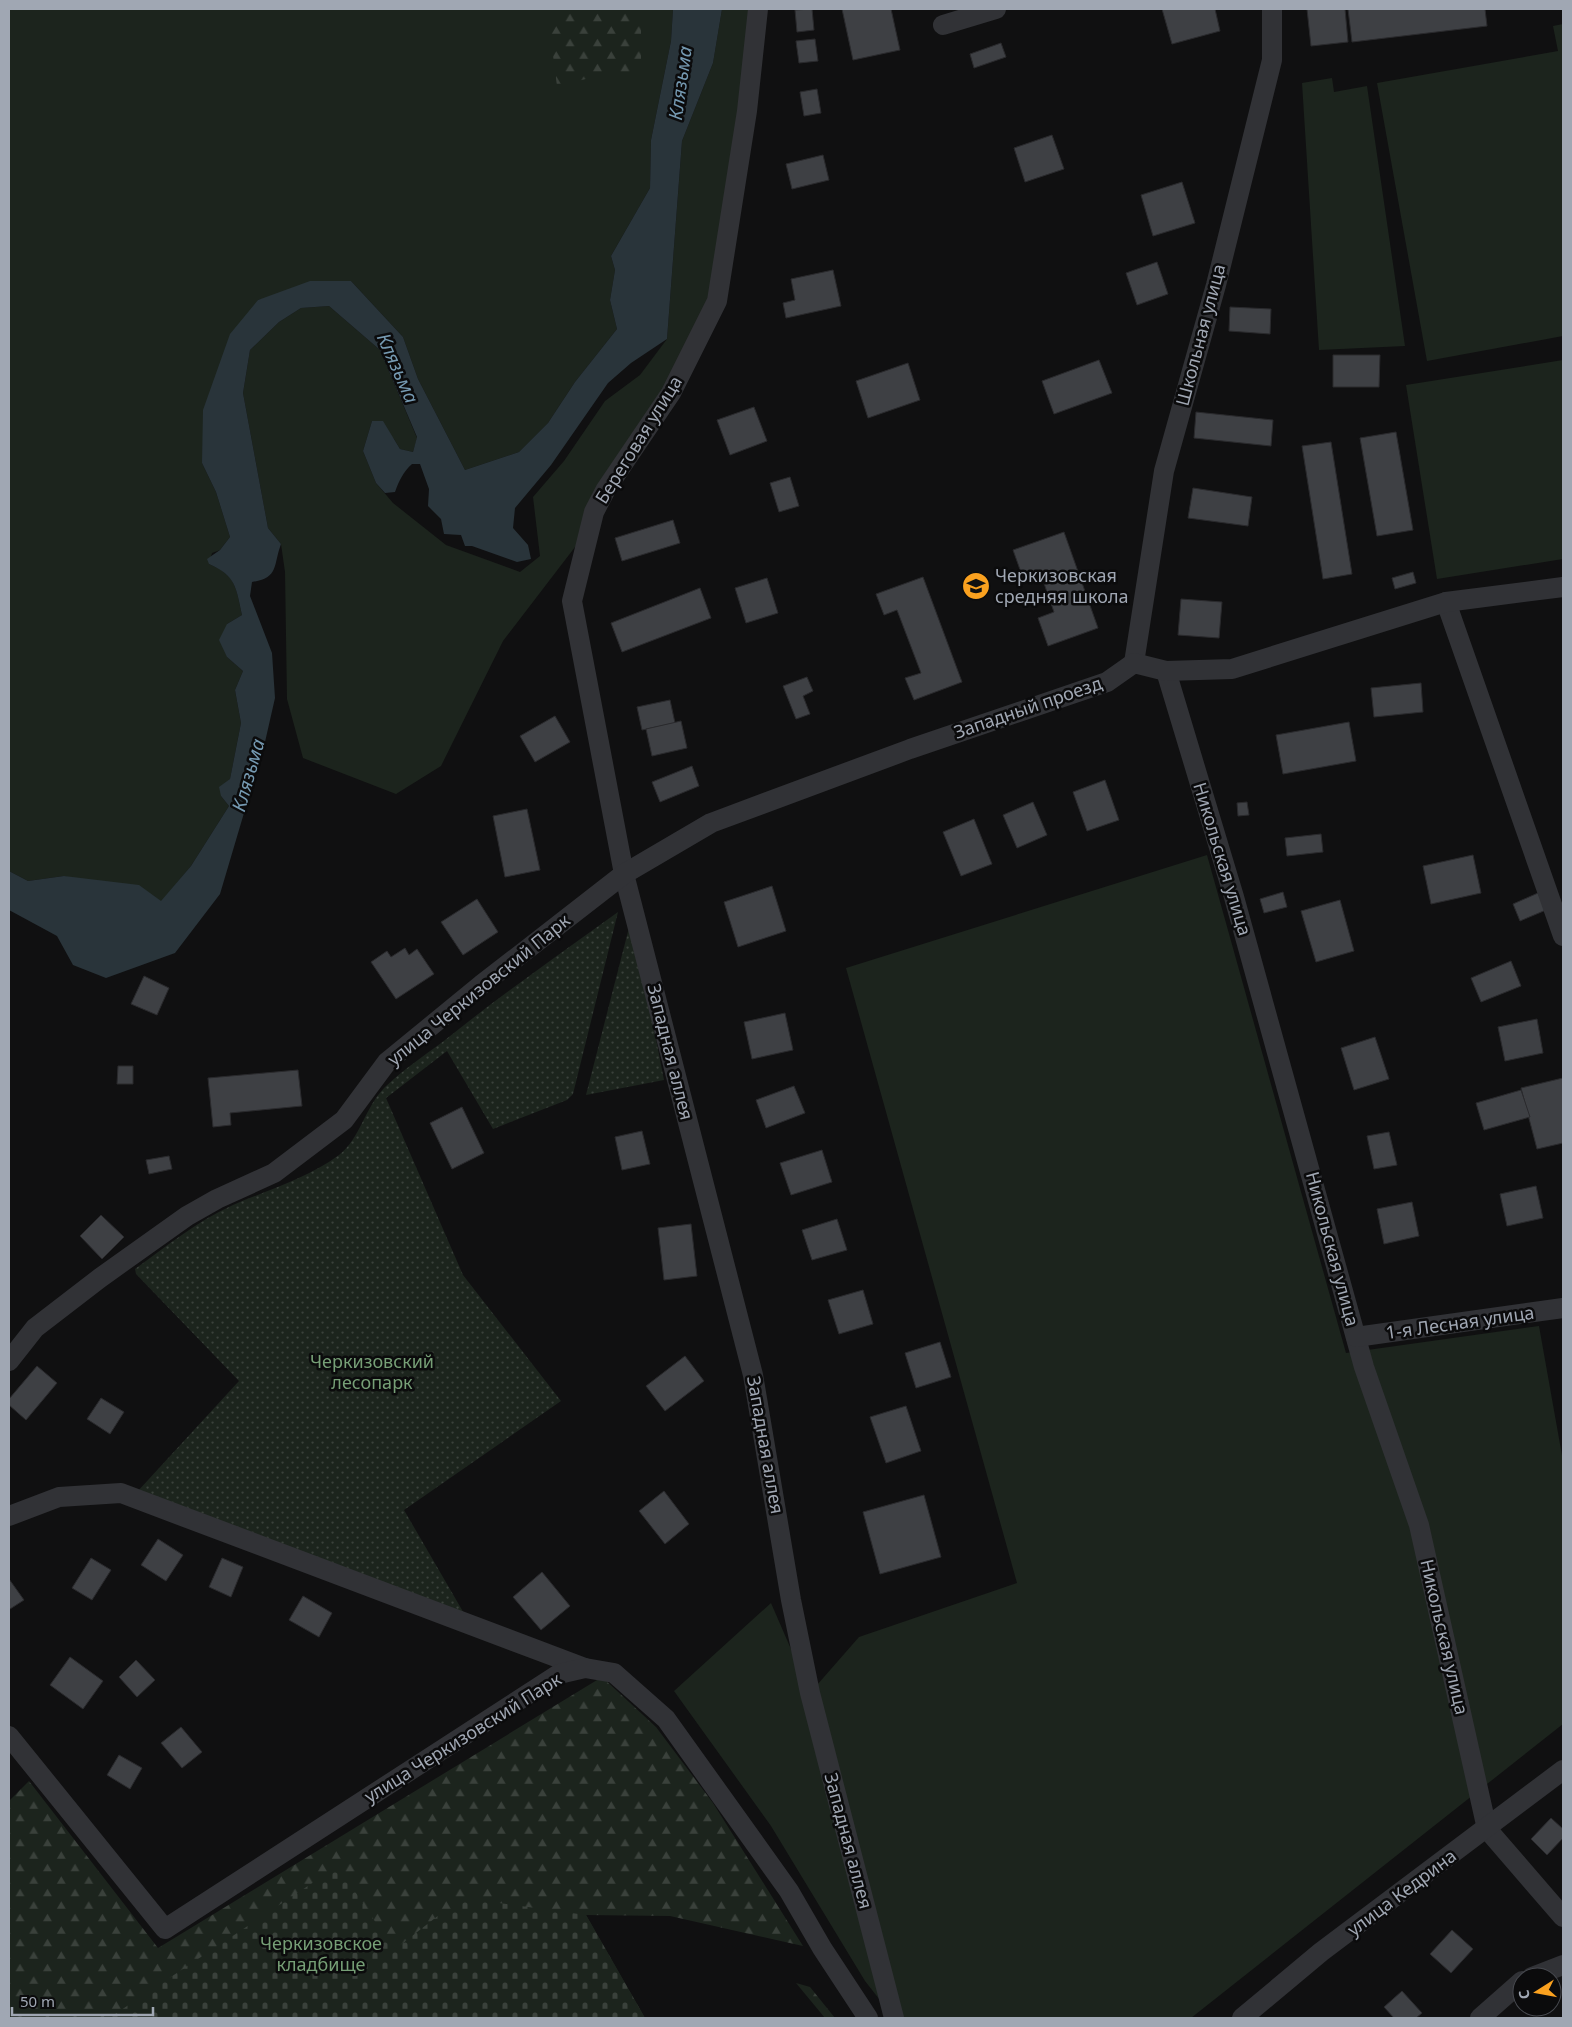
<svg xmlns="http://www.w3.org/2000/svg" width="1572" height="2027" font-family="'Noto Sans',sans-serif">
	<style>
		.grass { fill: #1c241d }
		.forest { fill: url(#forest-firs) }
		.cemetery { fill: url(#cemetery-stones) }
		.park { fill: url(#park-dots) }
		.water { fill: #29343a }
		.building { fill: #3e4044; stroke: #2a2a2d }
		.lines { fill: none; stroke-linecap: round; stroke-linejoin: round }
		.minor { stroke: #313236; stroke-width: 20 }
		.labels { text-anchor: middle; stroke-width: 5; stroke-linejoin: round; paint-order: stroke }
		.street-label { font-size: 18px; fill: #a0a7b3; stroke: #0b0b0c }
		.poi-label { font-size: 18px; fill: #a0a7b3; stroke: #0b0b0c; text-anchor: start }
		.park-label { font-size: 18px; fill: #769f76; stroke: #0b0b0c }
		.water-label { font-size: 19px; font-style: italic; fill: #7599b1; stroke: #0b0b0c }
	</style>
	<defs>
		<pattern id="forest-firs" width="22" height="20" patternUnits="userSpaceOnUse" patternTransform="scale(1.25)"><rect width="22" height="20" fill="#1c241d"/><path d="M5 1l3.5 6h-7zM16 11l3.5 6h-7z" fill="#3a413b"/></pattern>
		<pattern id="cemetery-stones" width="16" height="16" patternUnits="userSpaceOnUse" patternTransform="scale(1.25)"><rect width="16" height="16" fill="#1c241d"/><path d="M2 7V4a2 2 0 0 1 4 0v3zM10 15v-3a2 2 0 0 1 4 0v3z" fill="#3a413b"/></pattern>
		<pattern id="park-dots" width="8" height="8" patternUnits="userSpaceOnUse" patternTransform="scale(1.25)"><rect width="8" height="8" fill="#1c241d"/><path d="M2 2h.1M6 6h.1" fill="none" stroke="#3a413b" stroke-width="1.8" stroke-linecap="round"/></pattern>
	</defs>
	<rect width="100%" height="100%" fill="#101011"/>
	<g class="grass">
		<path d="M 9,9 L 673,9 L 671,41 L 651,140 L 650,188 L 611,256 L 615,270 L 610,300 L 617,329 L 575,382 L 548,423 L 519,452 L 465,470 L 418,379 L 403,337 L 351,281 L 258,300 L 202,463 L 216,492 L 230,537 L 220,550 L 212,553 L 209,564 C 237,576 236,588 242,615 L 227,624 L 227,657 L 243,671 L 235,690 L 241,723 L 230,779 L 221,796 L 229,806 L 191,866 L 161,902 L 64,876 L 28,881 L 9,871 Z"/>
		<polygon points="722,9 755,9 717,301 611,500 503,641 441,766 396,794 303,758 287,699 285,572 281,544 268,528 243,393 250,350 279,322 301,308 329,306 380,350 417,438 413,452 400,449 394,439 372,421 363,451 376,483 393,503 446,545 520,572 540,556 533,497 564,461 605,401 640,375 667,339 682,141 713,63"/>
		<polygon points="1563,24 1563,336 1427,361 1377,83 1558,51 1553,26"/>
		<polygon points="1332,78 1334,92 1367,86 1405,346 1319,350 1302,83"/>
		<polygon points="1563,360 1563,559 1437,579 1406,385"/>
		<polygon points="1207,855 1346,1353 1539,1326 1563,1461 1563,1724 1191,2018 894,2018 865,1981 771,1826 674,1691 771,1603 810,1693 859,1637 1017,1583 846,968"/>
	</g>
	<g class="forest">
		<polygon points="552,9 641,9 641,71 594,77 557,86 548,17"/>
		<polygon points="602,1677 656,1727 713,1803 803,1946 670,1916 586,1915 645,2018 9,2018 9,1801 29,1781 158,1948"/>
		<polygon points="796,1983 810,1987 835,2018 825,2018"/>
	</g>
	<polygon class="cemetery" points="338,1866 394,1950 439,1915 470,1899 586,1915 645,2018 109,2018"/>
	<g class="park">
		<path d="M 618,912 L 573,1094 L 567,1100 L 493,1129 L 447,1051 L 386,1098 L 463,1275 L 561,1401 L 404,1510 L 476,1634 L 137,1492 L 239,1381 L 136,1274 L 135,1269 C 167,1246 197,1221 233,1205 C 270,1189 306,1179 339,1155 C 360,1139 365,1107 385,1087 C 403,1070 425,1055 445,1040 C 501,995 560,954 618,912 Z"/>
		<polygon points="632,916 664,1080 586,1095"/>
	</g>
	<path class="water" d="M 673,9 L 722,9 L 713,63 L 682,141 L 667,339 L 631,363 L 608,383 L 551,465 L 515,508 L 513,528 L 528,545 L 531,559 L 517,562 L 472,546 L 465,546 L 461,535 L 444,534 L 441,519 L 428,506 L 429,489 L 420,464 L 412,464 C 403,472 399,481 395,492 L 385,493 L 376,483 L 363,451 L 372,421 L 383,421 L 400,449 L 413,452 L 417,437 L 380,350 L 329,306 L 301,308 L 279,322 L 250,350 L 243,393 L 268,528 L 281,544 C 273,566 279,578 252,582 L 250,596 L 272,653 L 275,698 L 265,742 L 220,894 L 175,953 L 106,978 L 73,965 L 57,936 L 9,910 L 9,871 L 28,881 L 64,876 L 139,885 L 161,901 L 191,866 L 229,806 L 221,796 L 219,787 L 230,779 L 241,723 L 235,690 L 243,671 L 227,657 L 219,640 L 227,624 L 242,615 C 236,587 236,576 209,564 L 207,559 L 220,550 L 230,537 L 216,492 L 202,463 L 203,410 L 230,334 L 258,300 L 310,281 L 351,281 L 403,337 L 418,379 L 465,470 L 519,452 L 548,423 L 575,382 L 617,329 L 610,300 L 615,270 L 611,256 L 650,188 L 651,140 L 671,41 Z"/>
	<g class="building">
		<polygon points="812,9 814,30 797,32 795,10"/>
		<polygon points="842,9 891,9 900,50 853,60"/>
		<polygon points="1162,9 1215,9 1220,31 1172,44"/>
		<polygon points="1307,9 1345,9 1348,42 1311,46"/>
		<polygon points="1348,9 1485,9 1487,26 1352,42"/>
		<polygon points="815,39 818,61 799,63 796,41"/>
		<polygon points="1001,43 1006,57 974,68 970,54"/>
		<polygon points="817,89 821,113 804,116 800,92"/>
		<polygon points="1052,135 1064,169 1025,182 1014,148"/>
		<polygon points="823,155 829,180 792,189 786,164"/>
		<polygon points="1182,182 1195,223 1153,236 1141,195"/>
		<polygon points="1157,262 1168,294 1137,305 1126,273"/>
		<polygon points="833,270 841,306 786,318 783,303 795,300 791,279"/>
		<polygon points="1230,307 1271,309 1270,334 1229,331"/>
		<polygon points="1333,355 1380,355 1379,387 1333,387"/>
		<polygon points="1099,360 1112,393 1054,414 1042,381"/>
		<polygon points="908,363 920,400 868,418 856,381"/>
		<polygon points="754,407 767,441 730,455 717,420"/>
		<polygon points="1196,412 1273,420 1271,446 1194,438"/>
		<polygon points="1396,432 1413,530 1377,536 1360,438"/>
		<polygon points="1331,442 1352,574 1323,579 1302,446"/>
		<polygon points="790,477 799,506 779,512 770,483"/>
		<polygon points="1193,488 1252,497 1248,526 1188,518"/>
		<polygon points="673,520 680,543 622,561 615,538"/>
		<polygon points="1064,532 1098,628 1048,646 1038,618 1054,612 1040,572 1023,578 1013,550"/>
		<polygon points="1413,572 1416,583 1395,589 1392,578"/>
		<polygon points="923,577 962,682 914,700 905,678 921,673 897,610 884,615 876,594"/>
		<polygon points="767,578 778,613 746,623 735,588"/>
		<polygon points="700,588 711,618 622,652 611,623"/>
		<polygon points="1181,599 1222,602 1219,638 1178,635"/>
		<polygon points="807,677 813,691 803,696 810,714 796,719 783,686"/>
		<polygon points="1421,683 1423,712 1374,717 1371,688"/>
		<polygon points="670,700 675,723 642,730 637,707"/>
		<polygon points="555,716 570,742 535,762 520,736"/>
		<polygon points="681,721 687,748 652,756 646,729"/>
		<polygon points="1349,722 1356,761 1283,774 1276,735"/>
		<polygon points="692,766 699,786 660,802 652,782"/>
		<polygon points="1105,780 1119,820 1087,831 1073,792"/>
		<polygon points="1033,802 1047,835 1017,848 1003,815"/>
		<polygon points="1247,802 1249,815 1238,816 1237,803"/>
		<polygon points="527,809 540,870 505,877 493,816"/>
		<polygon points="974,819 992,864 961,876 943,832"/>
		<polygon points="1321,834 1323,852 1287,856 1285,838"/>
		<polygon points="1473,855 1481,893 1431,904 1423,866"/>
		<polygon points="772,886 786,931 738,947 724,902"/>
		<polygon points="1283,892 1287,907 1264,913 1260,899"/>
		<polygon points="1538,893 1546,910 1520,921 1513,904"/>
		<polygon points="477,899 498,932 463,955 441,922"/>
		<polygon points="1340,900 1354,951 1316,962 1301,911"/>
		<polygon points="405,948 409,955 417,949 434,974 396,999 371,962 387,951 391,957"/>
		<polygon points="1511,961 1521,986 1481,1002 1471,978"/>
		<polygon points="144,976 169,988 157,1015 131,1004"/>
		<polygon points="785,1013 793,1050 752,1059 744,1022"/>
		<polygon points="1537,1019 1543,1053 1505,1061 1498,1027"/>
		<polygon points="1375,1037 1389,1079 1354,1090 1341,1048"/>
		<polygon points="118,1066 133,1066 133,1084 117,1084"/>
		<polygon points="298,1070 302,1106 230,1113 231,1125 213,1127 208,1078"/>
		<polygon points="1563,1078 1563,1143 1537,1149 1521,1088"/>
		<polygon points="794,1086 805,1113 766,1128 756,1100"/>
		<polygon points="1521,1090 1530,1117 1484,1130 1476,1103"/>
		<polygon points="462,1107 484,1153 452,1169 430,1123"/>
		<polygon points="642,1131 650,1164 622,1170 615,1137"/>
		<polygon points="1389,1132 1397,1165 1374,1169 1367,1136"/>
		<polygon points="822,1150 832,1182 791,1195 780,1163"/>
		<polygon points="169,1156 172,1169 149,1174 146,1160"/>
		<polygon points="1536,1186 1543,1218 1507,1226 1500,1194"/>
		<polygon points="1412,1202 1419,1236 1384,1244 1377,1209"/>
		<polygon points="101,1215 124,1237 102,1259 80,1236"/>
		<polygon points="837,1219 847,1250 812,1260 802,1230"/>
		<polygon points="691,1224 697,1276 664,1280 658,1228"/>
		<polygon points="863,1290 873,1324 839,1334 828,1300"/>
		<polygon points="940,1342 951,1377 916,1388 905,1353"/>
		<polygon points="685,1356 704,1381 665,1411 646,1386"/>
		<polygon points="37,1366 57,1383 26,1420 9,1405 9,1399"/>
		<polygon points="101,1398 124,1412 110,1434 87,1419"/>
		<polygon points="906,1406 921,1451 886,1463 870,1417"/>
		<polygon points="664,1491 689,1524 665,1544 639,1511"/>
		<polygon points="924,1495 941,1557 880,1574 863,1512"/>
		<polygon points="158,1539 183,1555 166,1581 141,1565"/>
		<polygon points="91,1558 111,1570 92,1600 72,1588"/>
		<polygon points="222,1558 243,1567 231,1597 209,1587"/>
		<polygon points="542,1572 570,1606 541,1630 513,1597"/>
		<polygon points="9,1579 24,1600 10,1609 9,1607"/>
		<polygon points="303,1596 332,1613 319,1637 289,1620"/>
		<polygon points="70,1657 103,1681 83,1709 50,1685"/>
		<polygon points="136,1660 155,1680 137,1697 119,1677"/>
		<polygon points="181,1727 202,1752 182,1768 161,1743"/>
		<polygon points="119,1755 142,1768 130,1789 107,1775"/>
		<polygon points="1551,1818 1563,1829 1563,1838 1547,1855 1531,1839"/>
		<polygon points="1452,1930 1473,1949 1451,1973 1430,1954"/>
		<polygon points="1402,1991 1422,2013 1416,2018 1394,2018 1384,2007"/>
	</g>
	<g class="lines">
		<g class="minor">
			<polyline points="758,9 747,111 717,301 671,393 606,489 594,512 572,601 624,874 753,1375 791,1600 810,1693 894,2018"/>
			<polyline points="943,25 996,9"/>
			<polyline points="1446,602 1563,936"/>
			<polyline points="1134,663 1164,471 1216,285 1272,60 1272,9"/>
			<polyline points="1166,671 1234,897 1364,1367 1419,1525 1487,1829 1563,1917"/>
			<polyline points="1356,1337 1563,1308"/>
			<polyline points="9,1361 35,1328 100,1278 187,1216 217,1199 274,1173 344,1120 387,1062 481,985 624,874 711,823 910,749 1107,682 1134,663 1166,671 1232,669 1446,602 1563,587"/>
			<polyline points="9,1516 59,1497 121,1493 585,1668"/>
			<polyline points="9,1736 165,1929 559,1674 585,1668 614,1673 666,1719 789,1891 822,1948 868,2018"/>
			<polyline points="1532,1977 1563,1965"/>
			<polyline points="1242,2018 1321,1952 1563,1770"/>
			<polyline points="1480,2018 1522,1981"/>
		</g>
	</g>
	<defs>
		<g id="school-disc" transform="scale(1.4375)"><circle r="9.5" fill="#faa11f" stroke="#0b0b0c"/><path d="M0-5L7-2L0 1L-7-2ZM-4 1L0 2.5L4 1V4Q0 6-4 4Z" fill="#111"/></g>
	</defs>
	<g fill-rule="evenodd">
		<use href="#school-disc" x="976" y="586"/>
	</g>
	<g class="labels">
		<g class="street-label">
			<text transform="translate(1201 335) rotate(-75)" y="6">Школьная улица</text>
			<text transform="translate(639 440) rotate(-58)" y="6">Береговая улица</text>
			<text transform="translate(1028 708) rotate(-19)" y="6">Западный проезд</text>
			<text transform="translate(1222 859) rotate(73)" y="6">Никольская улица</text>
			<text transform="translate(479 990) rotate(-39)" y="6">улица Черкизовский Парк</text>
			<text transform="translate(670 1052) rotate(76)" y="6">Западная аллея</text>
			<text transform="translate(1332 1249) rotate(75)" y="6">Никольская улица</text>
			<text transform="translate(1460 1323) rotate(-8)" y="6">1-я Лесная улица</text>
			<text transform="translate(765 1445) rotate(80)" y="6">Западная аллея</text>
			<text transform="translate(1444 1637) rotate(77)" y="6">Никольская улица</text>
			<text transform="translate(463 1738) rotate(-32)" y="6">улица Черкизовский Парк</text>
			<text transform="translate(848 1841) rotate(75)" y="6">Западная аллея</text>
			<text transform="translate(1402 1893) rotate(-37)" y="6">улица Кедрина</text>
		</g>
		<g class="poi-label">
			<text x="995" y="582">Черкизовская<tspan x="995" dy="21">средняя школа</tspan></text>
		</g>
		<g class="park-label">
			<text x="372" y="1368">Черкизовский<tspan x="372" dy="21">лесопарк</tspan></text>
			<text x="321" y="1950">Черкизовское<tspan x="321" dy="21">кладбище</tspan></text>
		</g>
		<g class="water-label">
			<text transform="translate(680 83) rotate(-82)" y="7">Клязьма</text>
			<text transform="translate(398 368) rotate(66)" y="7">Клязьма</text>
			<text transform="translate(248 775) rotate(-74)" y="7">Клязьма</text>
		</g>
	</g>
	<rect width="1572" height="2027" fill="none" stroke="#a0a7b3" stroke-width="20"/>
	<g transform="translate(1537 1992) rotate(259)"><circle r="24" fill="#0b0b0c" stroke="#47494f"/>
	<path d="M0-4L9 19L0 12L-9 19Z" fill="#faa11f"/>
	<text y="-8" font-size="14" font-weight="bold" text-anchor="middle" fill="#a0a7b3">С</text>
	</g>
	<path d="M12 2007v8h141v-8" fill="none" stroke="#a0a7b3" stroke-width="2.5"/>
	<text x="20" y="2007" font-size="15" fill="#a0a7b3" stroke="#0b0b0c" stroke-width="4" paint-order="stroke">50 m</text>
</svg>
